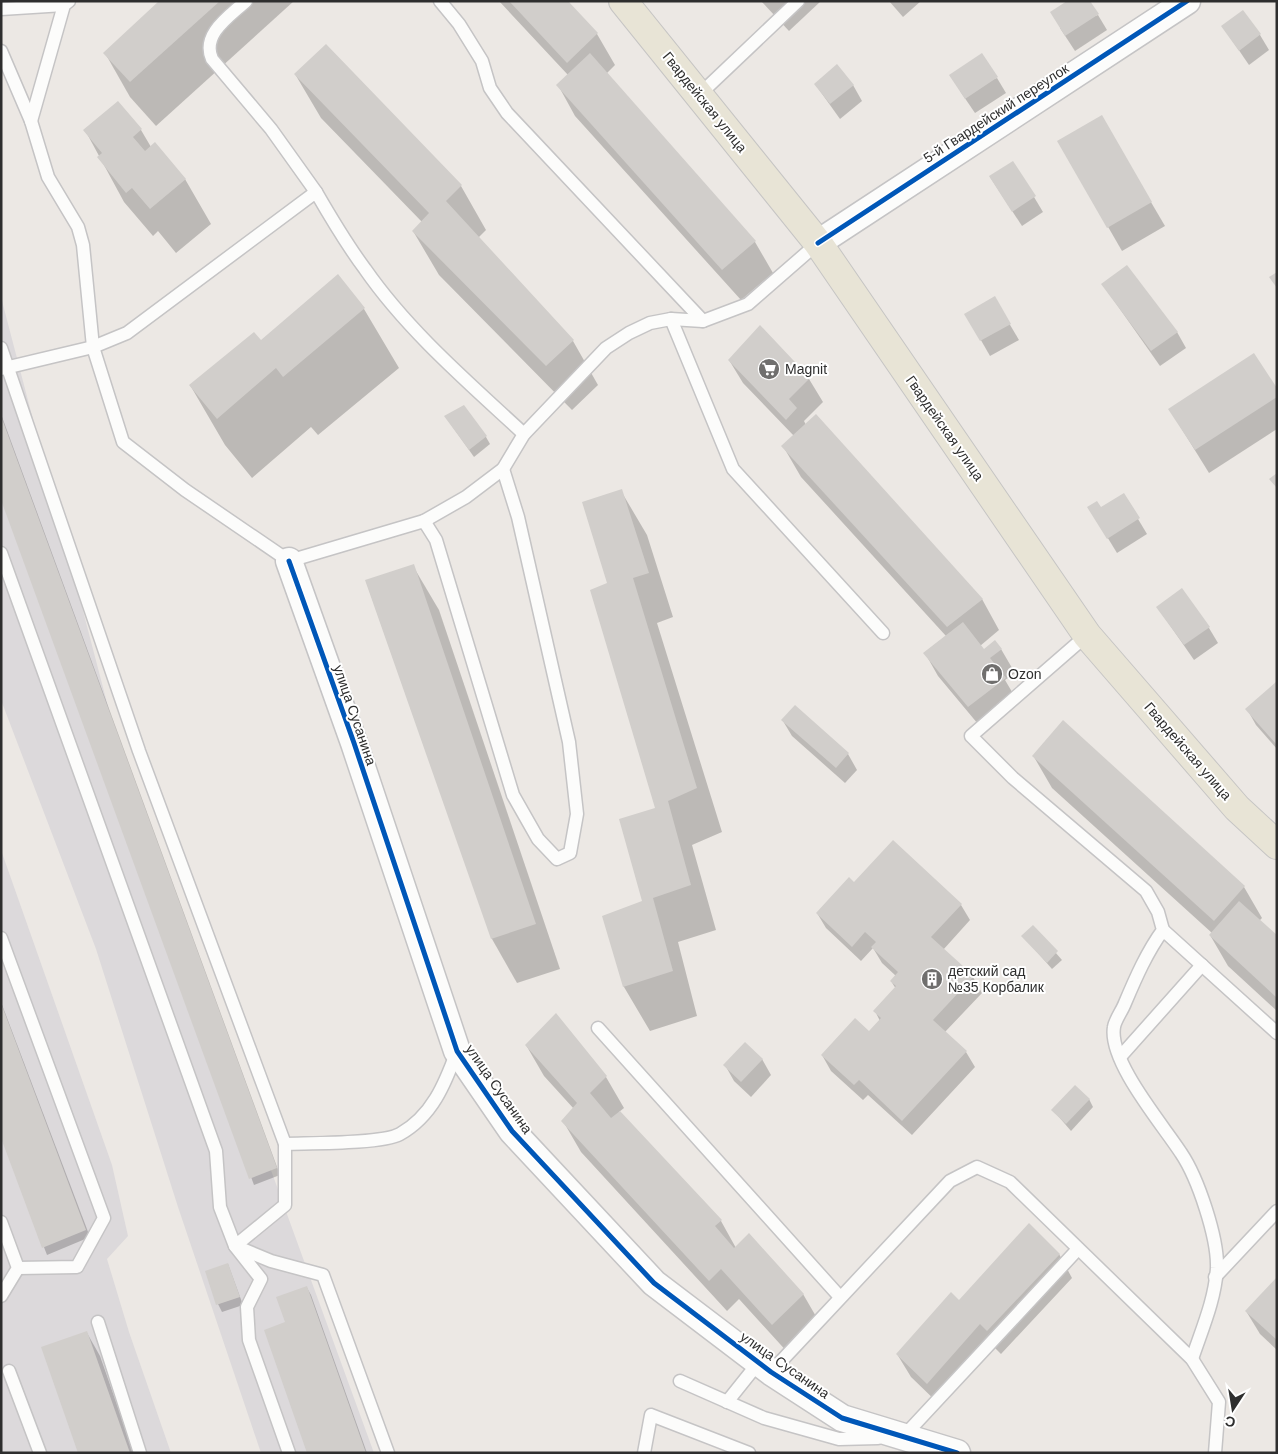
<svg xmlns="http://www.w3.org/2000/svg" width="1278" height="1454" font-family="Arial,sans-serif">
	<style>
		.industrial { fill: #dcd9db }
		.shadow { fill: #0003 }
		.building { fill: #d1cecb }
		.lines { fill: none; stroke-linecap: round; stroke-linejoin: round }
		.lane-casing { stroke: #c5c4c5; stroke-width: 15 }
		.street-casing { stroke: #c5c4c5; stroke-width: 29 }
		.primary-casing { stroke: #c6c5c4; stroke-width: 30 }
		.lane { stroke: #fcfcfb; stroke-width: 12 }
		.street { stroke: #fcfcfb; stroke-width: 26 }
		.primary { stroke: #e8e4d6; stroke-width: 28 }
		.cycleway-casing { stroke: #fff; stroke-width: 8 }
		.cycleway { stroke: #0057b8; stroke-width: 5 }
		.labels { text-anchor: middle; stroke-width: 4; stroke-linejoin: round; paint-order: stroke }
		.street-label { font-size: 14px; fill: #2e2e2e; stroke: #fff }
		.poi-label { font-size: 14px; fill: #2e2e2e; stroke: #fff; text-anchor: start }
	</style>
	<rect width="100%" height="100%" fill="#ece8e4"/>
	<g class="industrial">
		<polygon points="1,297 123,764 374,1453 261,1453 178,1207 96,949 1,700"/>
		<polygon points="1,850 112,1165 128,1236 107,1259 129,1332 171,1453 1,1453"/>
	</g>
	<g class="shadow">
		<polygon points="160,1 294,1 156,126 130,97 105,53"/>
		<polygon points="499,1 567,1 597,34 615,65 606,74 755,242 773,273 741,300 575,116 558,85 568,75"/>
		<polygon points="761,1 821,1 789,31"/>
		<polygon points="889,1 921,1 903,17"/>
		<polygon points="1098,15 1107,30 1075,51 1060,28"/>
		<polygon points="1223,27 1260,35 1269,50 1249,65"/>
		<polygon points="295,74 461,186 486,230 478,238 573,341 598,385 572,410 439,275 413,231 422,222 321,118"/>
		<polygon points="997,78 1006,93 975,113 960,91"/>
		<polygon points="815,84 853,85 862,101 840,119"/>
		<polygon points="1101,117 1165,226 1122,251 1059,142"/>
		<polygon points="85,130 141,130 151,147 185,179 211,224 176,253 158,231 153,236 124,202"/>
		<polygon points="990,177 1034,197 1043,212 1022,226"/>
		<polygon points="338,276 364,309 399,368 318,435 311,427 252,478 225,445 190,385 260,342"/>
		<polygon points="1103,285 1177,332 1186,348 1160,366"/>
		<polygon points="994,298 1019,340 990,356 966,314"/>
		<polygon points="760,327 809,379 823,402 804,421 806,425 982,599 999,630 980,646 983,651 1001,649 1015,673 1005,680 1018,702 983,730 938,676 925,653 946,636 801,477 783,446 794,436 743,383 729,360"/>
		<polygon points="1277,390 1277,429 1209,473 1170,410"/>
		<polygon points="1,414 280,1175 254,1185 1,496"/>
		<polygon points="445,416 486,437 490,444 474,457"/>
		<polygon points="621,491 647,535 673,617 657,623 722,832 692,845 716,930 678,942 697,1016 650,1031 624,987 604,916 644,902 657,809 609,584"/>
		<polygon points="1100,508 1138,519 1147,534 1117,553 1098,522"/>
		<polygon points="413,566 439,610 560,969 517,983 492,939 366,581"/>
		<polygon points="1158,608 1209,628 1218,643 1194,660"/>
		<polygon points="1277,683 1277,749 1256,725 1247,709"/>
		<polygon points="795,707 848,754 857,770 845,783 792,736 783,721"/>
		<polygon points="1034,757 1244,887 1262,918 1259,921 1277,937 1277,1011 1228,966 1210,935 1212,933 1052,788"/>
		<polygon points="854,884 961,905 970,920 943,950 973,977 982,993 945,1032 966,1052 975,1067 912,1135 868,1095 863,1100 831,1071 822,1055 869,1032 880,1021 875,1011 896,989 891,981 896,976 882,963 873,948 861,961 826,928 817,913"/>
		<polygon points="1033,927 1062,960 1052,969 1023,936"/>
		<polygon points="1,1002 90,1237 47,1255 1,1135"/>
		<polygon points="526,1045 606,1077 624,1108 619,1112 721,1221 736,1248 803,1294 821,1325 790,1355 739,1299 727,1311 581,1152 563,1121 574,1109 544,1076"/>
		<polygon points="762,1059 771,1075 751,1097 734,1081 725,1065"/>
		<polygon points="1089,1099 1093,1107 1071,1131 1053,1110"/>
		<polygon points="1059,1254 1072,1278 1001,1354 994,1347 941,1406 911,1377 897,1354 959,1301"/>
		<polygon points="228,1264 243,1305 222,1312 218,1304"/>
		<polygon points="1277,1279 1277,1350 1260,1334 1246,1311"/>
		<polygon points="307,1288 311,1295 367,1453 309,1453"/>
		<polygon points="87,1333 100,1356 134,1453 79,1453"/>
	</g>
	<g class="building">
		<polygon points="159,1 220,1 130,82 103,53"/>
		<polygon points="509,1 568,1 598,33 567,63"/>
		<polygon points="1067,1 1090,1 1099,14 1065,36 1050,12"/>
		<polygon points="1243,10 1261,34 1239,51 1221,26"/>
		<polygon points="326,44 462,185 446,201 574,340 546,366 412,231 429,213 294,74"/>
		<polygon points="590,53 756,241 722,270 556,85"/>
		<polygon points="982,53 998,77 965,99 949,75"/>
		<polygon points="837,64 854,85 830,104 814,84"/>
		<polygon points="118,101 142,129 133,137 145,151 155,142 186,179 150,209 132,188 126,193 97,157 102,153 83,130"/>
		<polygon points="1102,115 1152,202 1107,228 1057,141"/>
		<polygon points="1013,161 1036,196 1012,212 989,176"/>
		<polygon points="1127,265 1178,332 1151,351 1101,284"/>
		<polygon points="1277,272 1277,288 1269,277"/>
		<polygon points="338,274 365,308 283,377 276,368 217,419 189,385 254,332 261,340"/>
		<polygon points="995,296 1011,324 980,341 964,314"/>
		<polygon points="760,325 810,378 789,399 797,408 786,420 728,360"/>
		<polygon points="1254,353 1277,388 1277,397 1195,450 1168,409"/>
		<polygon points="464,405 487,436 469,450 444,416"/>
		<polygon points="816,414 983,599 947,627 781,446"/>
		<polygon points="1,416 277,1168 249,1179 1,500"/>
		<polygon points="1277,473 1277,488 1269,479"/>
		<polygon points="622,489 649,573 633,578 697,788 668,801 691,885 653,898 673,971 623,987 602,916 642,901 619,819 655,808 590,590 607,583 582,502"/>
		<polygon points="1124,493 1140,518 1107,539 1087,507 1097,501 1101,507"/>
		<polygon points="414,564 536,924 491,939 365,580"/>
		<polygon points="1182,588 1210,627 1184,645 1156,607"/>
		<polygon points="963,622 984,649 995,640 1002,649 990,658 1006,678 968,707 923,653"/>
		<polygon points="1277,681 1277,745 1245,709"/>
		<polygon points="795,705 849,753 836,768 781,720"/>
		<polygon points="1063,720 1245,886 1214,921 1032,756"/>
		<polygon points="893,840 962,904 931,937 974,976 933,1020 967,1051 902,1121 859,1080 854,1085 821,1055 855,1018 869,1031 881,1018 873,1011 896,986 890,981 898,972 871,947 876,942 865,932 852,947 816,913 849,877 854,882"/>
		<polygon points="1239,901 1277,935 1277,998 1209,935"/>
		<polygon points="1033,925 1058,951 1047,963 1021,936"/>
		<polygon points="1,1003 86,1230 42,1248 1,1138"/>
		<polygon points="556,1013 607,1076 590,1093 611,1118 620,1111 722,1220 715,1226 734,1248 749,1233 804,1294 772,1325 721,1269 709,1281 561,1121 577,1103 525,1045"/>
		<polygon points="745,1042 763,1059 741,1082 723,1065"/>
		<polygon points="1075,1085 1090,1099 1066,1124 1051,1110"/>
		<polygon points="1029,1223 1060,1254 987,1331 980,1324 927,1384 896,1354 951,1292 959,1300"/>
		<polygon points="228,1263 240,1297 216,1305 205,1271"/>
		<polygon points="1277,1277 1277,1340 1245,1311"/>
		<polygon points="307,1286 366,1453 307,1453 264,1330 285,1322 276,1297"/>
		<polygon points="87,1331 130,1453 78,1453 41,1347"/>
	</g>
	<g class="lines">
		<g class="lane-casing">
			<g id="lane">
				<path d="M 246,1 C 230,16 201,34 212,59 L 271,129 L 316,192"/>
				<polyline points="440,1 459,24 482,61 490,88 507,113 703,321"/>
				<polyline points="1,9 64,5"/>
				<polyline points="1,51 31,121 48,177 78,227 83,245 93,347 123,442 185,490 289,561 424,521 436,540 513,795 538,839 557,859 570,853 577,814 569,742 518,517 503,469"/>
				<polyline points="699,95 798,1"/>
				<polyline points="31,121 64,5 69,1"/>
				<polyline points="671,319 733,469 883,633"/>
				<polyline points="1,348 139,751 285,1144 285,1205 235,1246 220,1207 216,1151 1,553"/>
				<path d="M 1,369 L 93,347 L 127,333 L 316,192 C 331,218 347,245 365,269 C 408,331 469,383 524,434"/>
				<polyline points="424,521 466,497 503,469 524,434 606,348 629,333 650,323 671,319 703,321 748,304 818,243"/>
				<path d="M 1087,635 L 971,736 L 1013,778 L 1146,891 L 1158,912 L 1163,930 C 1147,952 1136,977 1125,1003 C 1122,1011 1115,1020 1114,1027 C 1108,1061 1163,1125 1181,1153 C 1198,1178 1218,1238 1217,1268 C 1215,1300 1202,1329 1192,1359"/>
				<polyline points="1163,930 1277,1033"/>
				<polyline points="1,938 104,1218 77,1267 18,1268"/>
				<polyline points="598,1028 840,1297"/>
				<polyline points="1120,1057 1202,965"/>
				<path d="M 285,1144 C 309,1143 382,1144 400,1134 C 432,1116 445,1084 457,1051"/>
				<polyline points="1,1222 18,1268 1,1296"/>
				<polyline points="1215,1277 1277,1211"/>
				<polyline points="98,1322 140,1453"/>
				<polyline points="9,1371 40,1453"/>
				<polyline points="771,1372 950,1181 977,1167 1010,1182 1192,1359 1219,1402 1215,1453"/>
				<polyline points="680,1381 764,1418 839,1439 878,1438"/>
				<polyline points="727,1402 759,1362"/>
				<polyline points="903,1437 1078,1249"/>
				<polyline points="289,1453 249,1340 247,1307 261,1279 235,1246 271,1261 323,1275 388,1453"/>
				<polyline points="644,1453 651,1415 749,1453"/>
			</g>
		</g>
		<g class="street-casing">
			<g id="street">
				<polyline points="818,243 1187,1"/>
				<polyline points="289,561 354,743 457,1051 512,1131 654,1283 771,1372 842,1418 957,1453"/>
			</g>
		</g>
		<g class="primary-casing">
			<polyline id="primary" points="623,1 818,243 1087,635 1237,808 1277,845"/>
		</g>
		<use href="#lane" class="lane"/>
		<use href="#street" class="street"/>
		<use href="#primary" class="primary"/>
		<g class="cycleway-casing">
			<g id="cycleway">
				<polyline points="818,243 1187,1"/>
				<polyline points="289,561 354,743 457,1051 512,1131 654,1283 771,1372 842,1418 957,1453"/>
			</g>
		</g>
		<use href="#cycleway" class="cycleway"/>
	</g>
	<defs>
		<g id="supermarket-disc" transform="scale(1.125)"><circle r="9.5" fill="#706f6e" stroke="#fff"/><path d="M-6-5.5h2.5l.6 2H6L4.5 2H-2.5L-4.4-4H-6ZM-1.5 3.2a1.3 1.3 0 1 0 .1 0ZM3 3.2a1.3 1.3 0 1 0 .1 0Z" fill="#fff"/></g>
		<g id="shop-disc" transform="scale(1.125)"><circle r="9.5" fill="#706f6e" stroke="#fff"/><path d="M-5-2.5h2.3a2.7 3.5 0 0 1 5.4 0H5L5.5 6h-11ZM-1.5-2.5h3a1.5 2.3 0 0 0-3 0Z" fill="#fff"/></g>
		<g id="building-disc" transform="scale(1.125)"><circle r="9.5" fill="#706f6e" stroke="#fff"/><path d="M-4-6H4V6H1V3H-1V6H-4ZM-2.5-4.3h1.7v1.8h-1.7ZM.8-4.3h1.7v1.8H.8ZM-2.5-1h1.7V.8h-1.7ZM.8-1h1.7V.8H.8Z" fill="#fff"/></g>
	</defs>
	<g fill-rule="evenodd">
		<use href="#supermarket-disc" x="769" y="369"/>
		<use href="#shop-disc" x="992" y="674"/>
		<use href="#building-disc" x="932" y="979"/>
	</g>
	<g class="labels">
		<g class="street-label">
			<text transform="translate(705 102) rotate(51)" y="5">Гвардейская улица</text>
			<text transform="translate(996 113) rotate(-33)" y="5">5-й Гвардейский переулок</text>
			<text transform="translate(945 428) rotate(55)" y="5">Гвардейская улица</text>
			<text transform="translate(355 715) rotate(71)" y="5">улица Сусанина</text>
			<text transform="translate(1188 751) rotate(49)" y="5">Гвардейская улица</text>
			<text transform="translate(499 1089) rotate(55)" y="5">улица Сусанина</text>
			<text transform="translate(785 1365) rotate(35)" y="5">улица Сусанина</text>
		</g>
		<g class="poi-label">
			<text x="785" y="374">Magnit</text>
			<text x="1008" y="679">Ozon</text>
			<text x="948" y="976">детский сад<tspan x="948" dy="16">№35 Корбалик</tspan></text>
		</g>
	</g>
	<rect width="1278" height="1454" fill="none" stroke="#2e2e2e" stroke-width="5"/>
	<g transform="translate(1233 1409) rotate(192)" stroke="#ffffff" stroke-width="4" paint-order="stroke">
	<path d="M0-4L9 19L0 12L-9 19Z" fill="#2e2e2e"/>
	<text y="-8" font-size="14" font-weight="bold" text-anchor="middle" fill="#2e2e2e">С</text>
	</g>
</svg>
